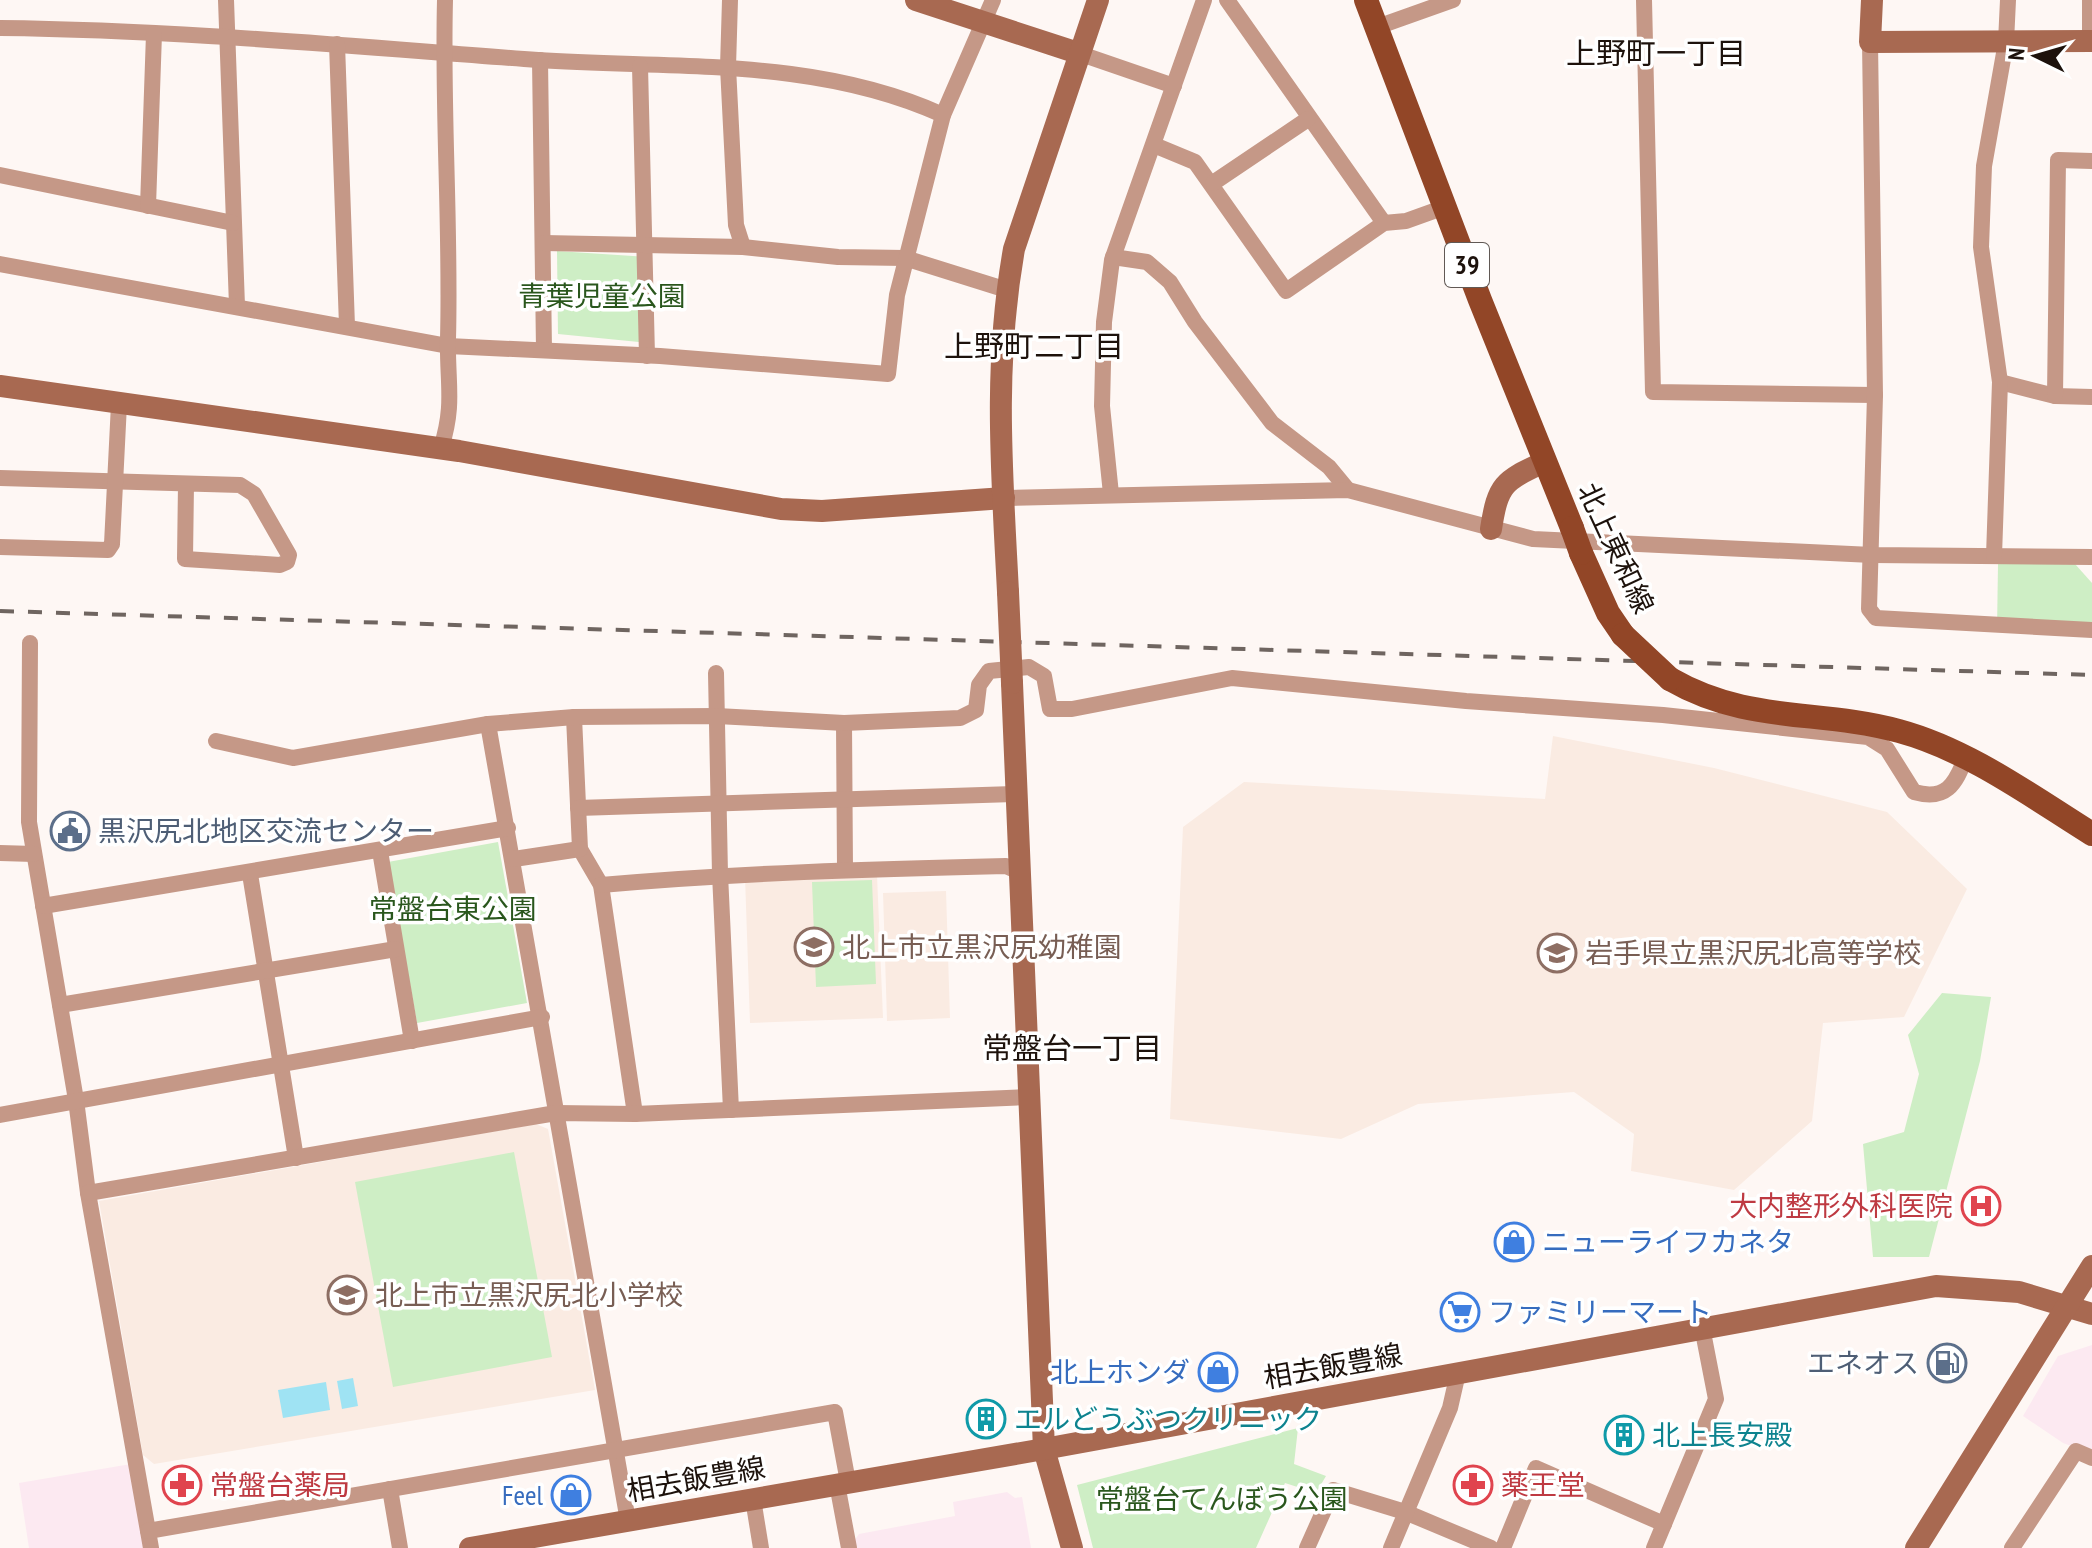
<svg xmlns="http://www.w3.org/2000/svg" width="2092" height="1548" font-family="'PT Sans Narrow','Noto Sans JP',sans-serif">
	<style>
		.commercial { fill: #fce9f1 }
		.built { fill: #faebe2 }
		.green { fill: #ceeec5 }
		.water { fill: #9fe3f3 }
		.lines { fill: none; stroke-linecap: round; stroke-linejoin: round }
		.street { stroke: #c59887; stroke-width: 16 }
		.secondary { stroke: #a86951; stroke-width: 22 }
		.primary { stroke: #924627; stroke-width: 24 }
		.rail { stroke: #6f6560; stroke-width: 4; stroke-dasharray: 14 14; stroke-linecap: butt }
		.secondary-bridge { stroke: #a86951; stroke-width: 22 }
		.primary-bridge { stroke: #924627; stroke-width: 24 }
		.labels { text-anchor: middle; stroke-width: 7; stroke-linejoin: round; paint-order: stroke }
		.shield { fill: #fff; stroke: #615955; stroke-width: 2 }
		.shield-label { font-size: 26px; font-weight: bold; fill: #1d120c }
		.park-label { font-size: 28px; fill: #2a571d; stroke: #fff }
		.street-label { font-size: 28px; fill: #1d120c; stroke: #fff }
		.service-label { font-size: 28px; fill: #4e5e75; stroke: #fff; text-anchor: start }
		.education-label { font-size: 28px; fill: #785e54; stroke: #fff; text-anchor: start }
		.health-label { font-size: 28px; fill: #be3a42; stroke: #fff; text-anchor: start }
		.shop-label { font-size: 28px; fill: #366cbe; stroke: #fff; text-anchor: start }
		.culture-label { font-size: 28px; fill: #0d838f; stroke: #fff; text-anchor: start }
		.neighbourhood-label { font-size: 30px; fill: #1d120c; stroke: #fff }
	</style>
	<rect width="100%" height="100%" fill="#fef7f4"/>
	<g class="commercial">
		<polygon points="2092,1345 2092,1454 2063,1443 2023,1416 2058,1356"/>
		<polygon points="131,1464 145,1548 29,1548 19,1483"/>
		<polygon points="1007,1492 1015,1498 1022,1497 1031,1548 856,1548 854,1541 859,1534 955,1516 953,1502"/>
	</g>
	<g class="built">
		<polygon points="1553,736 1714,768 1887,812 1967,889 1904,1017 1823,1023 1812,1121 1734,1190 1631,1171 1634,1134 1574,1092 1418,1104 1341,1139 1170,1119 1183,827 1244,782 1545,799"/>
		<polygon points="877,875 883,1018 750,1023 745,877"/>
		<polygon points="946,891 950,1018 887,1021 883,893"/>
		<polygon points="536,1124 548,1129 595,1390 154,1464 143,1455 99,1201"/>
	</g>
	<g class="green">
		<polygon points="557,251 648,257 649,343 558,334"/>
		<polygon points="1998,564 2075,564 2092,583 2092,633 1997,630"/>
		<polygon points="498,842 527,1003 417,1023 388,862"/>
		<polygon points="872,880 876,984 816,987 812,882"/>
		<polygon points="1942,993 1991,997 1980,1061 1929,1257 1873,1257 1863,1144 1904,1132 1919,1074 1908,1035"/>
		<polygon points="514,1152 552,1357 393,1387 355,1182"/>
		<polygon points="1298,1428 1294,1464 1326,1476 1316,1493 1285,1483 1256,1548 1093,1548 1077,1485"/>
	</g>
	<g class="water">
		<polygon points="353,1378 358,1406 342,1409 337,1381"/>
		<polygon points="326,1382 330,1410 283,1418 278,1390"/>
	</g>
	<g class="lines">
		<g class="street">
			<polyline points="226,0 237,306"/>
			<polyline points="730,0 728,67 736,225 743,247"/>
			<polyline points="1227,0 1384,223"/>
			<polyline points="1644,0 1653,392 1875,395"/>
			<polyline points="1377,27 1453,0"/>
			<path d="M 0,28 C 180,30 359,47 538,60 C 675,69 815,57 943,115"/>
			<polyline points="2090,41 2090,0"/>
			<polyline points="1870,42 1875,395 1869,609 1876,618 2092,630"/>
			<polyline points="337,44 347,326"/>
			<polyline points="1078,53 1174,86"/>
			<polyline points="540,60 544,350"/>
			<polyline points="640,66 647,356"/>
			<polyline points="1154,145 1195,162 1286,291 1384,223 1406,221 1445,207"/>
			<polyline points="0,175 233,223"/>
			<polyline points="1213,183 1308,119"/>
			<polyline points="148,206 154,34"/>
			<polyline points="544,243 743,247 838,257 905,258 1007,290"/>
			<polyline points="1113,257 1147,262 1170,282 1195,322 1272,423 1329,467 1348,490"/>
			<polyline points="0,264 448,346 660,356 888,374 897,295 943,115 993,0"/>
			<polyline points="2000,382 2055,396 2092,397"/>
			<polyline points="2055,396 2058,160 2092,161"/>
			<path d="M 441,448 C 455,404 447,383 448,339 C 451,226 442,113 445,0"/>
			<polyline points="0,478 240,485 254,494 289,555 287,562 280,565 185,559 186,484"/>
			<polyline points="1111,494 1102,406 1104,322 1112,260 1204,0"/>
			<polyline points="1004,498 1348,490 1533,539 1872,555 2092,557"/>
			<polyline points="0,547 108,550 112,544 119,404"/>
			<polyline points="1994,556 2000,382 1981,247 1984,166 2006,42 2008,0"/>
			<polyline points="30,643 29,822 76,1100 88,1193 151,1548"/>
			<polyline points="716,673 720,874 731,1110"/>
			<polyline points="574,717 580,849 601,885 635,1114"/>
			<polyline points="844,723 845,869"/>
			<polyline points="488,724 628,1521"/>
			<path d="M 216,741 L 293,758 L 488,724 L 574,717 L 717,716 L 844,723 L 960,718 L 976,710 L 979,685 L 989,671 L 1029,667 L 1044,676 L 1050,709 L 1072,709 L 1232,678 L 1466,701 L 1663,715 L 1868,737 L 1887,749 L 1914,792 C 1946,801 1955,785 1966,757"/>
			<polyline points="578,808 1014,794"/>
			<polyline points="380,851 412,1041"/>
			<polyline points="0,853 34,854"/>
			<polyline points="514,859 580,849"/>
			<polyline points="250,874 296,1158"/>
			<path d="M 601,885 C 736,873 871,869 1006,866 L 1017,871"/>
			<polyline points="43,906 508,828"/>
			<polyline points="60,1005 396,949"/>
			<polyline points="0,1115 542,1017"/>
			<polyline points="88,1193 556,1113 635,1114 1028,1097"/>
			<polyline points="837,1484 849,1548"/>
			<polyline points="390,1489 400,1548"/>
			<polyline points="753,1499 761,1548"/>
			<polyline points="148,1531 835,1412 848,1482"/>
			<polyline points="1307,1548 1333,1490 1405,1512 1491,1548"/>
			<polyline points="1391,1548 1450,1408 1458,1373"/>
			<polyline points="1503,1548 1536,1468 1664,1524"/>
			<polyline points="1654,1548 1716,1399 1702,1327"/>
			<polyline points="2012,1548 2076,1451 2092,1458"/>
		</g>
		<g class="secondary">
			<polyline points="916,0 1078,53"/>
			<polyline points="1872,0 1870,42 2092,41"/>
			<polyline points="0,386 459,451 781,509 822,511 1004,498"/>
			<path d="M 1491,529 C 1498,483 1504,481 1544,462"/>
			<path d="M 1008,592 C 1002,474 993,367 1014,249 L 1098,0"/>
			<polyline points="1012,683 1044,1449 1072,1548"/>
			<polyline points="470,1548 1044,1449 1936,1286 2019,1292 2092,1314"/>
			<polyline points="1916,1548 2092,1266"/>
		</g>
		<g class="primary">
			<polyline points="1366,0 1480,300 1572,528"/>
			<polyline points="1581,553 1608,613 1623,635"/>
			<path d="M 1670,679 C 1748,724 1818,709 1899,731 C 1969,750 2031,796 2092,834"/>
		</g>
		<polyline class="rail" points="0,611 2092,675"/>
		<polyline class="secondary-bridge" points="1008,592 1012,683"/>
		<g class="primary-bridge">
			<polyline points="1572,528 1581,553"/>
			<polyline points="1623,635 1670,679"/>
		</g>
	</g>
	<defs>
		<g id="civic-ring" transform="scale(2)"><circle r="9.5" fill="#fff" stroke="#5c6f8a" stroke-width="1.5"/><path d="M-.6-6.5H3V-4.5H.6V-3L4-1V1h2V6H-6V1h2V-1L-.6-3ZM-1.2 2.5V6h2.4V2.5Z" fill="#5c6f8a"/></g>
		<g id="school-ring" transform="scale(2)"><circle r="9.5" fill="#fff" stroke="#8d6e63" stroke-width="1.5"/><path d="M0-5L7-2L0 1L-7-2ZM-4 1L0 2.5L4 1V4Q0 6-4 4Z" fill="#8d6e63"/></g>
		<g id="hospital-ring" transform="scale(2)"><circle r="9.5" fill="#fff" stroke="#e0444e" stroke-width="1.5"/><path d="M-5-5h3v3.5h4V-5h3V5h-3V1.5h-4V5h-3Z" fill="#e0444e"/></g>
		<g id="shop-ring" transform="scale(2)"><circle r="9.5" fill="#fff" stroke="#3f7fe0" stroke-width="1.5"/><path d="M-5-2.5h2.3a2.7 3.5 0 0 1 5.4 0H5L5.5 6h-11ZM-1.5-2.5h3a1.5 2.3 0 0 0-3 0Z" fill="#3f7fe0"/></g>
		<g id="supermarket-ring" transform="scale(2)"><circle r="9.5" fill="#fff" stroke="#3f7fe0" stroke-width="1.5"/><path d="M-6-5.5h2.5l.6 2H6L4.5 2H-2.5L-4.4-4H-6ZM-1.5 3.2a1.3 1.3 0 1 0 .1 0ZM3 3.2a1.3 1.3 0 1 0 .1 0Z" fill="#3f7fe0"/></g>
		<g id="fuel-ring" transform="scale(2)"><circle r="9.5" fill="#fff" stroke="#5c6f8a" stroke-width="1.5"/><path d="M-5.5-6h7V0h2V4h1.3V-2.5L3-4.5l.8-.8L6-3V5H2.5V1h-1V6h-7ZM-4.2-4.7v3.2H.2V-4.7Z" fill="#5c6f8a"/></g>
		<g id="building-ring" transform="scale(2)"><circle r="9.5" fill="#fff" stroke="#0f9aa8" stroke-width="1.5"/><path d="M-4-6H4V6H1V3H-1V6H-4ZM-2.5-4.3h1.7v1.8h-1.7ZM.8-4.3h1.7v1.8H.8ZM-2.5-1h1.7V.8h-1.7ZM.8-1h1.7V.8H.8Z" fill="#0f9aa8"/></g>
		<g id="pharmacy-ring" transform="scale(2)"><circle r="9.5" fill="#fff" stroke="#e0444e" stroke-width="1.5"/><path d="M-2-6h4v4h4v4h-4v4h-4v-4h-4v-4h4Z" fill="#e0444e"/></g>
	</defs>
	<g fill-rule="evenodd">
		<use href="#civic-ring" x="70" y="831"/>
		<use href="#school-ring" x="814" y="947"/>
		<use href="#school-ring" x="1557" y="953"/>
		<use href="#hospital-ring" x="1981" y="1206"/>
		<use href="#shop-ring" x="1514" y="1242"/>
		<use href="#school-ring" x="347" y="1295"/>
		<use href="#supermarket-ring" x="1460" y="1312"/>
		<use href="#fuel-ring" x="1947" y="1363"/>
		<use href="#shop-ring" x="1218" y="1372"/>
		<use href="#building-ring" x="986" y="1419"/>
		<use href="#building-ring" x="1624" y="1435"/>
		<use href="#pharmacy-ring" x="182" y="1485"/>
		<use href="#pharmacy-ring" x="1473" y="1485"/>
		<use href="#shop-ring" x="571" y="1495"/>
	</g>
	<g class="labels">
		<rect class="shield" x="1445" y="243" width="44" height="44" rx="6"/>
		<g class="shield-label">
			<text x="1467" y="274">39</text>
		</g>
		<g class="park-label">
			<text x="602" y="306">青葉児童公園</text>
			<text x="453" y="919">常盤台東公園</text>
			<text x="1222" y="1509">常盤台てんぼう公園</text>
		</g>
		<g class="street-label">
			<text transform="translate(1616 548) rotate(65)" y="10">北上東和線</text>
			<text transform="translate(1333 1366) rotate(-10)" y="10">相去飯豊線</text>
			<text transform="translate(696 1479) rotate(-10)" y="10">相去飯豊線</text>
		</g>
		<g class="service-label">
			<text x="98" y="841">黒沢尻北地区交流センター</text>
			<text x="1919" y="1373" text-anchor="end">エネオス</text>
		</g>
		<g class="education-label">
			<text x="842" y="957">北上市立黒沢尻幼稚園</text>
			<text x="1585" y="963">岩手県立黒沢尻北高等学校</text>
			<text x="375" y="1305">北上市立黒沢尻北小学校</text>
		</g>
		<g class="health-label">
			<text x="1953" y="1216" text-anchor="end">大内整形外科医院</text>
			<text x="210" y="1495">常盤台薬局</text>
			<text x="1501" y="1495">薬王堂</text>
		</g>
		<g class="shop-label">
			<text x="1542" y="1252">ニューライフカネタ</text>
			<text x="1488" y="1322">ファミリーマート</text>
			<text x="1190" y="1382" text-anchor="end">北上ホンダ</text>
			<text x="543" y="1505" text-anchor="end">Feel</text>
		</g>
		<g class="culture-label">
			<text x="1014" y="1429">エルどうぶつクリニック</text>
			<text x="1652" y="1445">北上長安殿</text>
		</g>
		<g class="neighbourhood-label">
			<text x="1656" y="64">上野町一丁目</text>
			<text x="1034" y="357">上野町二丁目</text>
			<text x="1072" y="1059">常盤台一丁目</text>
		</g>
	</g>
	<g transform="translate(2036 56) rotate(275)" stroke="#ffffff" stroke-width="6" paint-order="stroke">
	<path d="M0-6L14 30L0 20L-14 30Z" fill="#1d120c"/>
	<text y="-12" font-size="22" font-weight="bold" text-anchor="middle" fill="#1d120c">N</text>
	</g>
</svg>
